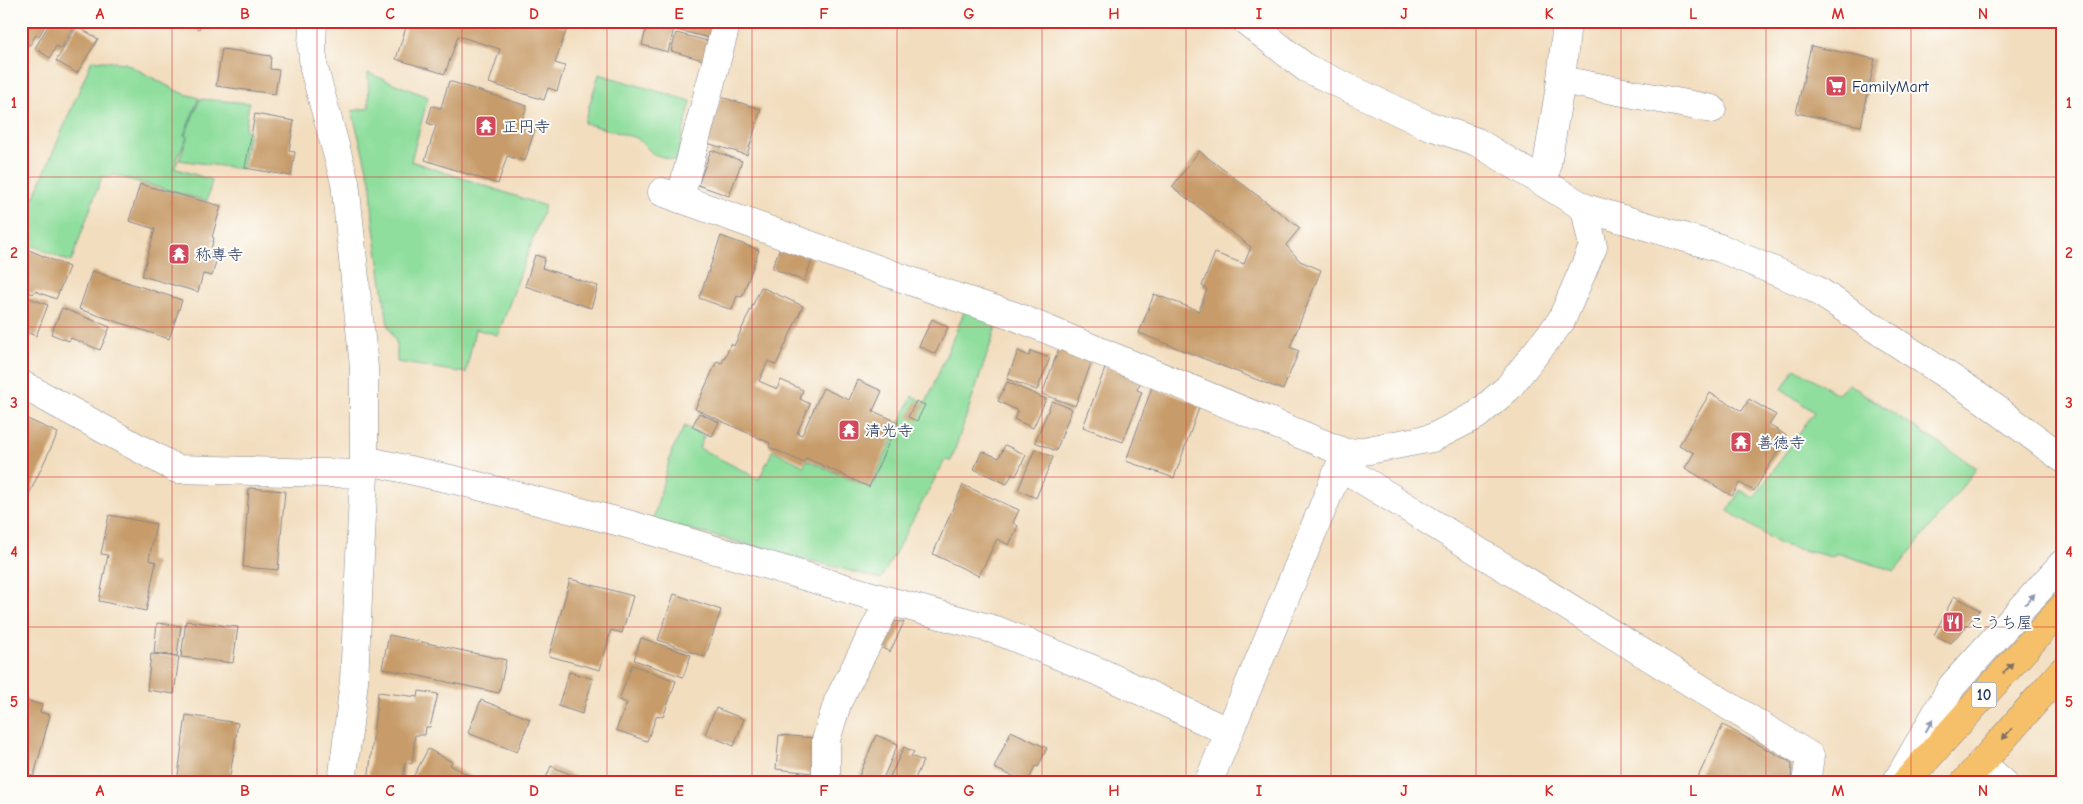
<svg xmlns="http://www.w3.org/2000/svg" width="2083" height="804" font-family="'Comic Neue','Klee One',sans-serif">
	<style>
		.green { fill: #8fde9d; stroke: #55867e }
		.building { fill: #c79c6b }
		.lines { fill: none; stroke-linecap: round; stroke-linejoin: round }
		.minor-casing { stroke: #86868e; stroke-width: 29 }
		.tertiary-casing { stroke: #86868e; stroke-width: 29 }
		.primary-casing { stroke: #86868e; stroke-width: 29 }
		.minor { stroke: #fff; stroke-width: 28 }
		.tertiary { stroke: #fff; stroke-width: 28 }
		.primary { stroke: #f6c06b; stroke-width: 28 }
		.oneway { fill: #8d97ae }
		.oneway2 { fill: #7e7064 }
		.grid { fill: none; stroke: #d62828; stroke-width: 1; stroke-opacity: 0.55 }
		.labels { text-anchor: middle; stroke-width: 4; stroke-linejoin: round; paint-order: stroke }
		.shield { fill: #fdfcf7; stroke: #5f6c8c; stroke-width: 1 }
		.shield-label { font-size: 15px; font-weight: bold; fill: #1b2f5e }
		.poi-label { font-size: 16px; fill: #1b2f5e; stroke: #fdfcf7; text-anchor: start }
		.neatline { fill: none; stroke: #d62828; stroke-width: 2 }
		.grid-label { font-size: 16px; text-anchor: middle; font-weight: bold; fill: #d62828 }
	</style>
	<rect width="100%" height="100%" fill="#fdfcf7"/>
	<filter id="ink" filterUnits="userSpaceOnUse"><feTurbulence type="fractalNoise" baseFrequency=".02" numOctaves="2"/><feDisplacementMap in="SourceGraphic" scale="10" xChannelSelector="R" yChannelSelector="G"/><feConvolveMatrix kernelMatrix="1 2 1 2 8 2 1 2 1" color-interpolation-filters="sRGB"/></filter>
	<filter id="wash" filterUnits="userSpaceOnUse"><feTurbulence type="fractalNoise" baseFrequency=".0096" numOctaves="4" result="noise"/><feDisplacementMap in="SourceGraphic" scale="20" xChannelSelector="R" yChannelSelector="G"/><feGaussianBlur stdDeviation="1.12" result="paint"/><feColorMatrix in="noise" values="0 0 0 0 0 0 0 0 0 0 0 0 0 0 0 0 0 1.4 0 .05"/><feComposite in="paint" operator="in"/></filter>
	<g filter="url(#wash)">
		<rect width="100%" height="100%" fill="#f2ddbe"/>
		<g class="green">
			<polygon points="92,60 125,63 179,92 199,98 184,135 188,138 185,135 200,99 249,103 245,131 249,131 242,169 179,160 187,138 176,159 178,161 174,168 212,180 207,201 113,175 111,178 102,176 71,262 21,241 21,228"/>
			<polygon points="368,73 428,97 411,161 545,206 498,335 475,329 466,373 397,362 397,344 388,325 373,221 371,184 352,111 369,108"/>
			<polygon points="599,74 691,101 676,161 653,154 637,138 584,123"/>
			<polygon points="965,310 998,322 951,461 945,460 881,579 653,520 672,450 685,426 704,436 699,448 759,479 773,450 804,466 807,460 870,488 912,396 926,403"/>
			<polygon points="1795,368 1838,394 1849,384 1977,468 1895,571 1836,553 1833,557 1781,545 1728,511 1740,490 1754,498 1814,412 1782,389"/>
		</g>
		<g id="blocks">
			<g class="building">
				<polygon points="21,21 48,21 39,36 36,35 30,45 21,40"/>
				<polygon points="51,21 70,21 76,24 61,49 56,46 50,58 35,48"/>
				<polygon points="182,21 209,21 208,24 202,21 199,29"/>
				<polygon points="408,21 540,21 567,28 555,63 565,66 557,91 548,88 544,100 489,83 500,49 458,36 445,74 396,59"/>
				<polygon points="573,21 592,21 590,27"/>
				<polygon points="648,21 676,21 668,52 642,45"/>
				<polygon points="679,21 714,21 710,38 677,30"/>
				<polygon points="77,26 98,39 77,73 56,61"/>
				<polygon points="676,33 708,41 703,60 671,51"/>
				<polygon points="1811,46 1875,59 1861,126 1796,113"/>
				<polygon points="222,49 271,56 270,69 279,70 275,94 216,86"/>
				<polygon points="449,81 527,106 522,121 536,125 525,161 507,156 498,184 425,160 436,126 427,123 432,106 441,108"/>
				<polygon points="721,97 761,109 747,155 707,143"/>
				<polygon points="255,114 294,121 289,151 295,152 291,176 245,168"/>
				<polygon points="711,150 742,161 729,196 698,185"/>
				<polygon points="1199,151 1300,228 1286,245 1300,261 1321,270 1290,347 1299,351 1283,390 1139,333 1154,294 1199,311 1207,289 1202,286 1215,253 1244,264 1251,247 1172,187"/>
				<polygon points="140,184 221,206 212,237 214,238 210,252 218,254 212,276 203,274 198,292 142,276 155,229 129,221"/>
				<polygon points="721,236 759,250 742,297 737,296 732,310 699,298"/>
				<polygon points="781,245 813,258 804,281 772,268"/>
				<polygon points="22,247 69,267 56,299 35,291 33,294 21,289"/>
				<polygon points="535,255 545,258 542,268 598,286 591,308 525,286"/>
				<polygon points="92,271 182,300 169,339 79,309"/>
				<polygon points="761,287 803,306 776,365 768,361 759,381 777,389 781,380 803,390 800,399 810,404 797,433 802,435 823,388 849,400 858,380 882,391 873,411 898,422 869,487 806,458 804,463 769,447 770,443 695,409 717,361 722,363 731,344 734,346"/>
				<polygon points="21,295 48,305 36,336 21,330"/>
				<polygon points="62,308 110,327 100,350 71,338 69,341 51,334"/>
				<polygon points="932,319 948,327 935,354 919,346"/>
				<polygon points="1059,348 1092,361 1075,406 1042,394"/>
				<polygon points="1018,351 1029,356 1031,351 1050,358 1037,390 1007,379"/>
				<polygon points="1106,366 1142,379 1137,390 1142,392 1123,442 1083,427"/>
				<polygon points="1007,382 1046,399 1033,428 1014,419 1018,411 998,401"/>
				<polygon points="1152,387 1200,405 1174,478 1126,461"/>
				<polygon points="1710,393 1742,411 1749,399 1776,415 1769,425 1787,436 1754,491 1740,483 1732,496 1685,468 1694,453 1679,445"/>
				<polygon points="916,401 925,405 917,421 908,417"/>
				<polygon points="1052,401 1072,409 1056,451 1035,442"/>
				<polygon points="699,413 719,422 712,436 692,427"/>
				<polygon points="21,416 58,433 21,511"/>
				<polygon points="1005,445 1026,455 1016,476 1012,474 1007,484 974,469 982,451 999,458"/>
				<polygon points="1035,449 1053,457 1036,498 1018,490"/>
				<polygon points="963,485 1019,510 1013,523 1018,526 1009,545 997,539 979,576 933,554"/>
				<polygon points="249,488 285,491 278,570 243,567"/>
				<polygon points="109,515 156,524 149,560 156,562 146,611 99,601 108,555 101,554"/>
				<polygon points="570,579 633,596 622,633 611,630 600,670 549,656"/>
				<polygon points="674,594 721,610 705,657 658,640"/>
				<polygon points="1954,596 1980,610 1951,643 1934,635"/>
				<polygon points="186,621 238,627 233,663 181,657"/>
				<polygon points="890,621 904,622 890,652 876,645"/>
				<polygon points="157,623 181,626 177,656 154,653"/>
				<polygon points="389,635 506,660 499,693 382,668"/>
				<polygon points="641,638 691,655 683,677 634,660"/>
				<polygon points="151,654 179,657 174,694 147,690"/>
				<polygon points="632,665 676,681 663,717 657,715 647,741 616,730 627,703 619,700"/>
				<polygon points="569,672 593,679 582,714 558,706"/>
				<polygon points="419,691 438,694 430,727 426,727 425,735 415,735 412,764 405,762 403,783 368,783 378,692 418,697"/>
				<polygon points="21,699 42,705 40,712 50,715 34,776 21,773"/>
				<polygon points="481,700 530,719 517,752 468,733"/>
				<polygon points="716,708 744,719 734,746 705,734"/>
				<polygon points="186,715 238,723 229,783 177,783"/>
				<polygon points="1723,725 1792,763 1791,783 1695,783"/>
				<polygon points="1011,731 1047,748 1038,767 1035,766 1028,783 994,768"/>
				<polygon points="779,735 815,738 812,773 776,769"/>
				<polygon points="876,735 898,744 881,783 874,783 859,776"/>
				<polygon points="904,747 914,752 911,756 923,761 913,783 887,783"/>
				<polygon points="428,749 452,762 450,765 483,783 410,783"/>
				<polygon points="551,766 579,778 577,783 544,783"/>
				<polygon points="2062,768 2062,783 2058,783 2053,779"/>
			</g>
		</g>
	</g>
	<g filter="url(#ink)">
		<use href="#blocks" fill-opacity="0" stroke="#86868e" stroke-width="1"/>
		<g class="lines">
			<g class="minor-casing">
				<g id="minor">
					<polyline points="1246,21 1306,68 1425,124 1477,142 1585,208 1720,248 1812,287 1980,397 2062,458"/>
					<polyline points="1561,80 1712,109"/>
					<polyline points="1544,182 1561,80 1567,21"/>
					<polyline points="662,192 944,293 1012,315 1348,454"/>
					<polyline points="680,199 727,21"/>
					<polyline points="21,384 177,469 364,474 354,681 342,783"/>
					<polyline points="364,460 455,480 624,523 889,601 996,630 1102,673 1229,732"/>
					<polyline points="1340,466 1810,756 1806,783"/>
					<polyline points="1981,763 2004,783"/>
					<polyline points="826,783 826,740 838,701 889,601"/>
					<polyline points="1208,783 1340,466 1348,454 1432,438 1477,415 1508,388 1561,321 1593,247 1585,208"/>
					<polyline points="1896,783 1952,686 2062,564"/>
				</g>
			</g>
			<g class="tertiary-casing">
				<polyline id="tertiary" points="313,21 312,48 314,69 345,182 364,367 364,474"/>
			</g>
			<g class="primary-casing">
				<g id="primary">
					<polyline points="1905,783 2062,608"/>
					<polyline points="1964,783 2062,671"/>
				</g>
			</g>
			<use href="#minor" class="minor"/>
			<use href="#tertiary" class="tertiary"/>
			<use href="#primary" class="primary"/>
		</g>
		<defs><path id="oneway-solid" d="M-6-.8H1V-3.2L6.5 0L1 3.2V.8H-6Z" transform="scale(1.25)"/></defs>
		<g class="oneway">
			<use href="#oneway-solid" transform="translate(2030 599) rotate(-48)"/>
			<use href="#oneway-solid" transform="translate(1929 726) rotate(-60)"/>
		</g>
		<g class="oneway2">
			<use href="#oneway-solid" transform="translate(2008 668) rotate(-48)"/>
			<use href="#oneway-solid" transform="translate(2007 734) rotate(131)"/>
		</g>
	</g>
	<path class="grid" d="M 172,21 L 172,783M 317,21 L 317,783M 462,21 L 462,783M 607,21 L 607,783M 752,21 L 752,783M 897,21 L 897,783M 1042,21 L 1042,783M 1186,21 L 1186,783M 1331,21 L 1331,783M 1476,21 L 1476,783M 1621,21 L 1621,783M 1766,21 L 1766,783M 1911,21 L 1911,783M 21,177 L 2062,177M 21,327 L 2062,327M 21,477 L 2062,477M 21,627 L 2062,627"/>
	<defs>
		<g id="supermarket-square" transform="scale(1.125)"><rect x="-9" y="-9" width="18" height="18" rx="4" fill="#d1495b" stroke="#fdfcf7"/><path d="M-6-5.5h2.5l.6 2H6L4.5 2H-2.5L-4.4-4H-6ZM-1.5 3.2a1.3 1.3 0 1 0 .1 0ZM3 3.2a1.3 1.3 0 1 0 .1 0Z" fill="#fff"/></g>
		<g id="temple-square" transform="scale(1.125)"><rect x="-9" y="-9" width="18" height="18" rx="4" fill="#d1495b" stroke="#fdfcf7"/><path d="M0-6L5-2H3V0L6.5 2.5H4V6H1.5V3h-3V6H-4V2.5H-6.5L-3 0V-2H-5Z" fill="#fff"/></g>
		<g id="restaurant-square" transform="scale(1.125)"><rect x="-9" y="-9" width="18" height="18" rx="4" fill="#d1495b" stroke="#fdfcf7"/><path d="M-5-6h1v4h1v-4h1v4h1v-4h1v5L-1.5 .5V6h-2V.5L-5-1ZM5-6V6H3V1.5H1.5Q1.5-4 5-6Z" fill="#fff"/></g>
	</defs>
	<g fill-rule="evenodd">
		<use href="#supermarket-square" x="1836" y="86"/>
		<use href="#temple-square" x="486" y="126"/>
		<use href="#temple-square" x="179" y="254"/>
		<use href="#temple-square" x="849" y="430"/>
		<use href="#temple-square" x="1741" y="442"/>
		<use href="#restaurant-square" x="1953" y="622"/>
	</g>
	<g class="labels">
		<rect class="shield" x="1971.5" y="682.5" width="25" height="25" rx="4"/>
		<g class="shield-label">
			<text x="1984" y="700">10</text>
		</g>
		<g class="poi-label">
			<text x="1852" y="92">FamilyMart</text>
			<text x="502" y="132">正円寺</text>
			<text x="195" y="260">称専寺</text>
			<text x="865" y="436">清光寺</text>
			<text x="1757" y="448">善徳寺</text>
			<text x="1969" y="628">こうち屋</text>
		</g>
	</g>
	<rect width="2083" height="804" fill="none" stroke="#fdfcf7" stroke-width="55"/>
	<rect x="28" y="28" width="2028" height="748" class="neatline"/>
	<g class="grid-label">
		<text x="100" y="19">A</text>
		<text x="245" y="19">B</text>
		<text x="390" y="19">C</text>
		<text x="534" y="19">D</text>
		<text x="679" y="19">E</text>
		<text x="824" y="19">F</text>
		<text x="969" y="19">G</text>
		<text x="1114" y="19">H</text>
		<text x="1259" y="19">I</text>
		<text x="1404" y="19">J</text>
		<text x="1549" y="19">K</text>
		<text x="1693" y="19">L</text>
		<text x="1838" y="19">M</text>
		<text x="1983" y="19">N</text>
		<text x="14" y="108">1</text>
		<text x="2069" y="108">1</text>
		<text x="14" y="258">2</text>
		<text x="2069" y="258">2</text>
		<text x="14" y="408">3</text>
		<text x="2069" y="408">3</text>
		<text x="14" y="557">4</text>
		<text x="2069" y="557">4</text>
		<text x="14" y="707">5</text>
		<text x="2069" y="707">5</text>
		<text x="100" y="796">A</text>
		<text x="245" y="796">B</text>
		<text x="390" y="796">C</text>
		<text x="534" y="796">D</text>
		<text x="679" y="796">E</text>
		<text x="824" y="796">F</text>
		<text x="969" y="796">G</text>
		<text x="1114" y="796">H</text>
		<text x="1259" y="796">I</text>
		<text x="1404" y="796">J</text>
		<text x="1549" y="796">K</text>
		<text x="1693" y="796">L</text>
		<text x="1838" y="796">M</text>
		<text x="1983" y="796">N</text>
	</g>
</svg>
